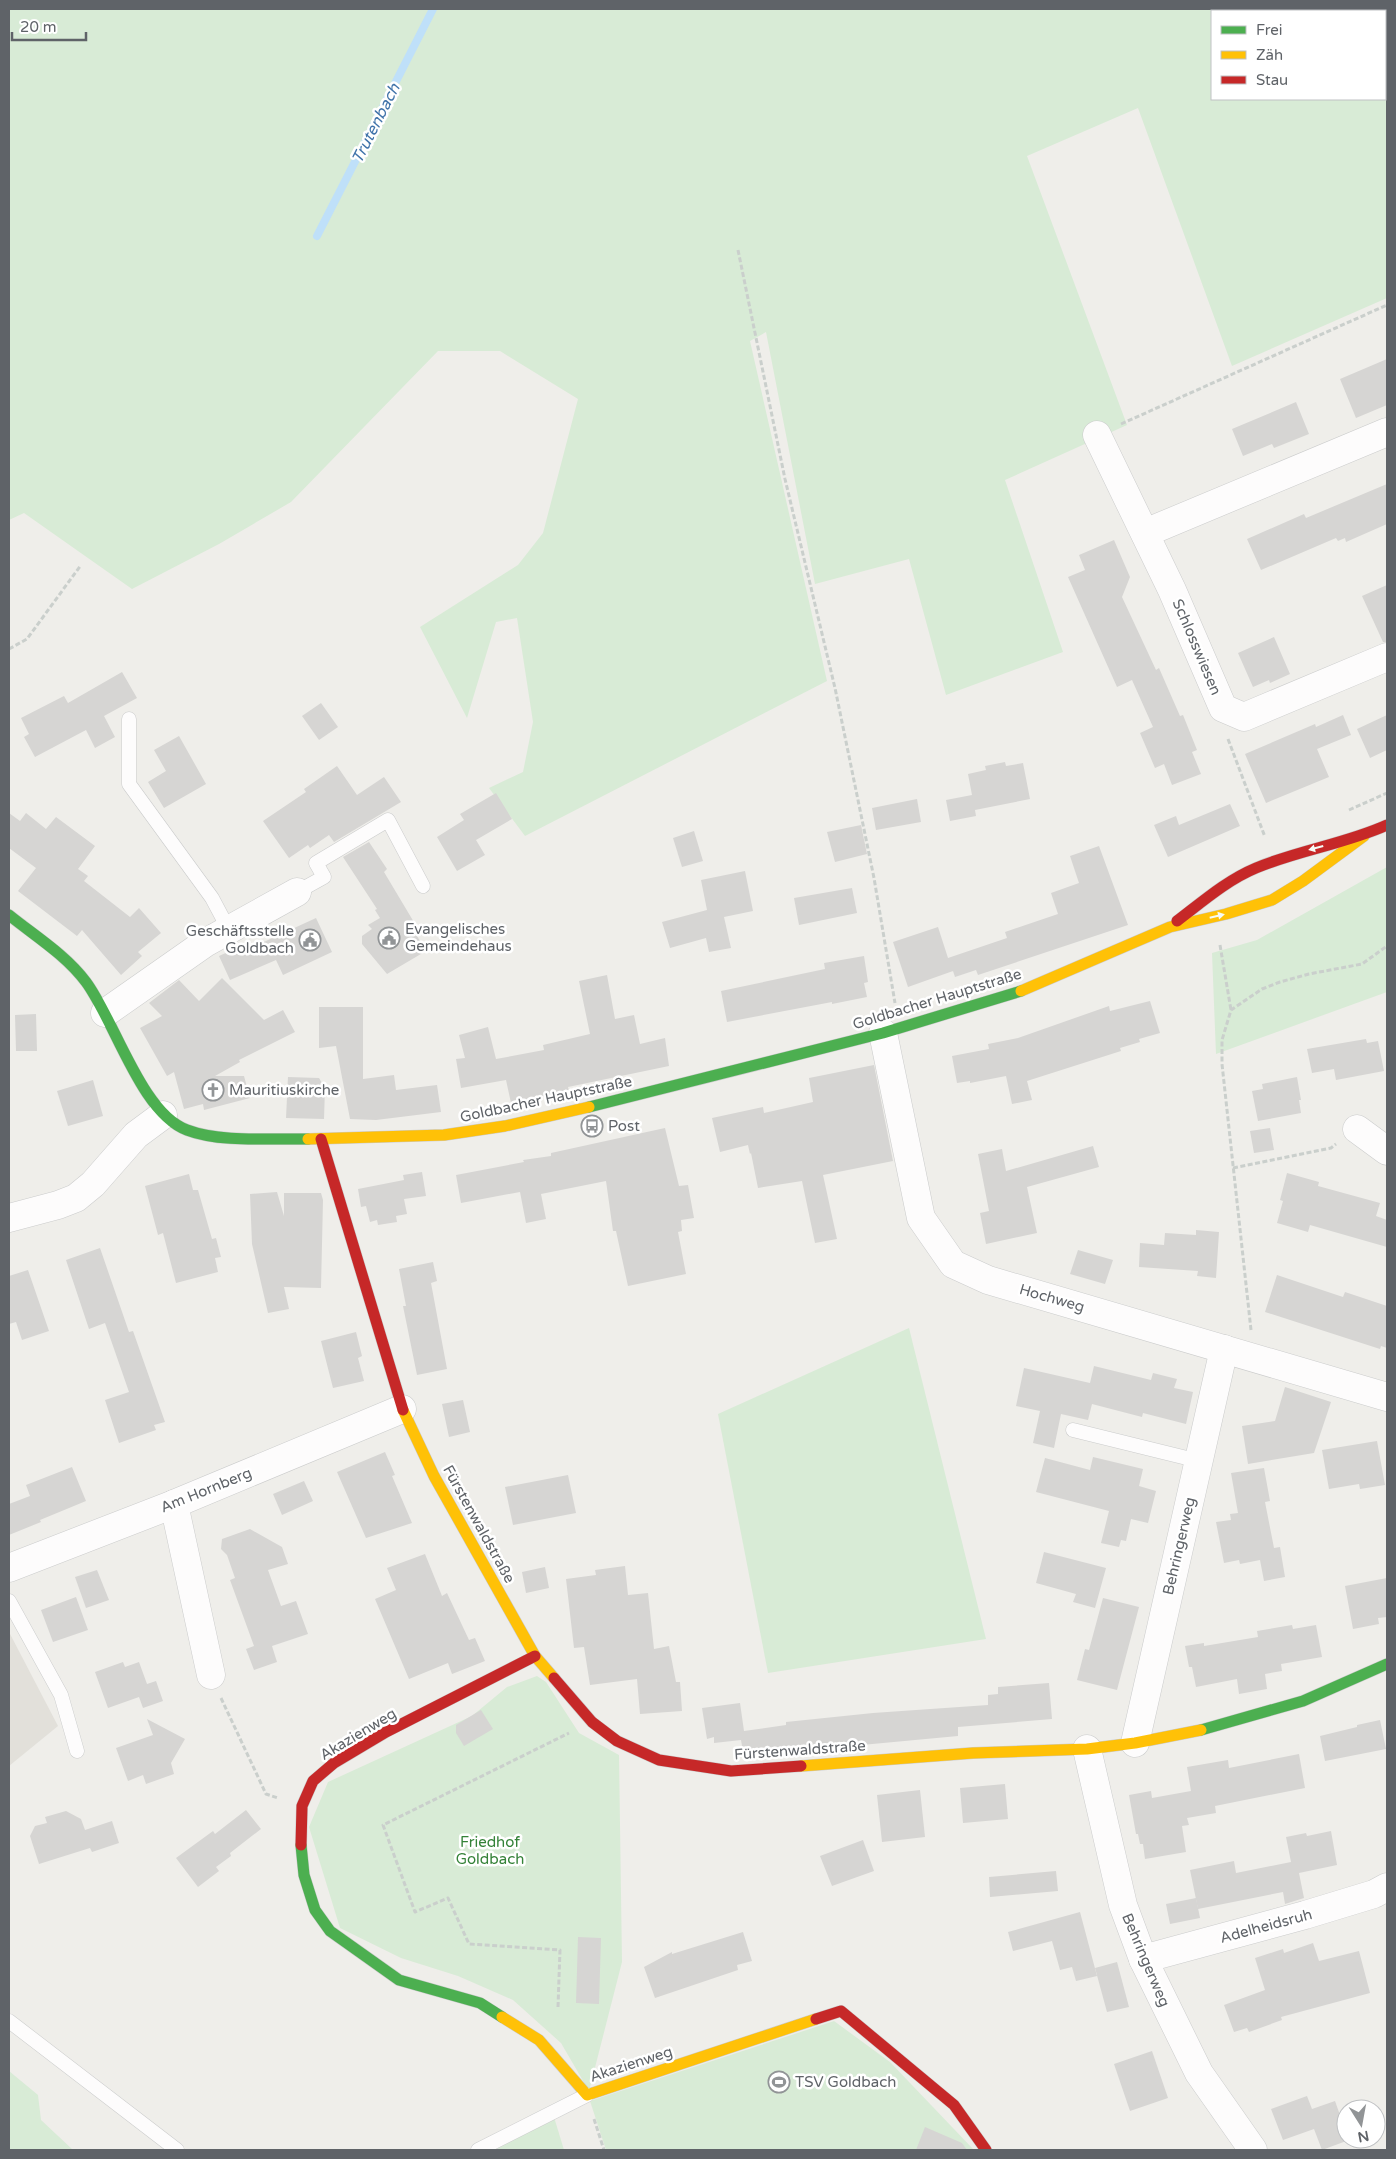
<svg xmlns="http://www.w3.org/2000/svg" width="1396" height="2159" font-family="'Varela Round',sans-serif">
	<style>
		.education { fill: #e2e0da }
		.green { fill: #d8ebd6; fill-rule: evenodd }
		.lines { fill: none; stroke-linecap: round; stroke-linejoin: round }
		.stream { stroke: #bfe0f9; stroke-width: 8 }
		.building { fill: #d6d5d3 }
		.lane-casing { stroke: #cbcccc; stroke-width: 15 }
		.street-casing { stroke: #cbcccc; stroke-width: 29 }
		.fast-casing { stroke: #cacacb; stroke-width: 12 }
		.slow-casing { stroke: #cacacb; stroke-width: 12 }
		.jam-casing { stroke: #cacacb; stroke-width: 12 }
		.path { stroke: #cacfcc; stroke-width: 3; stroke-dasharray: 5 2.5; stroke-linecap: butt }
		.lane { stroke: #fdfcfc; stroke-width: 14 }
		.street { stroke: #fdfcfc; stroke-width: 28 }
		.fast { stroke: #4caf50; stroke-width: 11 }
		.slow { stroke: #ffc107; stroke-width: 11 }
		.jam { stroke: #c62828; stroke-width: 11 }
		.oneway { fill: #f6fbf6 }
		.labels { text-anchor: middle; stroke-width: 5; stroke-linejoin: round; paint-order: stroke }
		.street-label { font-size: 15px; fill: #5f6368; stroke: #fff }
		.poi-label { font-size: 15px; fill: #5f6368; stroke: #fff; text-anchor: start }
		.park-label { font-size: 15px; fill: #348238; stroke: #fff }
		.water-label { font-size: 16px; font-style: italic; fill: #4174aa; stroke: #fff }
	</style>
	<rect width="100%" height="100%" fill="#efeeea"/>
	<polygon class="education" points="9,1632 58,1726 9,1766"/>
	<g class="green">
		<path d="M 9,9 L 1387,9 L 1387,298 L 1232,366 L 1138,108 L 1027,156 L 1127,425 L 1005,480 L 1063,652 L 946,695 L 909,559 L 815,584 L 766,332 L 750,341 L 827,681 L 525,836 L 489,788 L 523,772 L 533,722 L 517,618 L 496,622 L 467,718 L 420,627 L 518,565 L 543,533 L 578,399 L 500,351 L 438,351 L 291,502 L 219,544 L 132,589 L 24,513 L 9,520 ZM 1212,11 L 1385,11 L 1385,99 L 1212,99 Z"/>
		<polygon points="1387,867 1387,992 1216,1054 1212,953 1257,940"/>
		<polygon points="909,1328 986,1639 768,1673 718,1414"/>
		<polygon points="537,1676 546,1682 579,1733 619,1755 622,1962 589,2091 561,2043 513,2000 458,1976 401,1958 340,1928 309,1827 328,1782 472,1716 507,1687"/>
		<polygon points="834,2021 890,2062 974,2150 606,2150 590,2101"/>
		<polygon points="9,2071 38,2095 41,2120 73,2150 9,2150"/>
		<polygon points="554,2117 564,2150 495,2150"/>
	</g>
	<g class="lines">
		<polyline class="stream" points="317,236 433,9"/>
	</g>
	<g class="building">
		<polygon points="1387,359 1387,405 1356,418 1340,379"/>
		<polygon points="1296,402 1309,434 1274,448 1272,444 1243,456 1232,429"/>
		<polygon points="1387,484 1387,524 1346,542 1345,538 1338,541 1336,538 1261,570 1247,539 1304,514 1306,518"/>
		<polygon points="1114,540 1130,577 1122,597 1156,670 1159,668 1180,716 1183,715 1197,750 1192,752 1201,774 1172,785 1164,764 1155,768 1140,733 1153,727 1132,680 1117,687 1068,577 1085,570 1079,555"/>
		<polygon points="1387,585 1387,642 1383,642 1362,596"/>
		<polygon points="1274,637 1290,674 1270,683 1269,680 1253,687 1238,653"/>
		<polygon points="122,672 137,698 104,716 115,737 95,748 86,730 35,757 24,737 29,734 21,718 64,696 68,703"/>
		<polygon points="321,703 338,727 319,740 302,716"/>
		<polygon points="1343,715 1351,735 1317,749 1329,777 1266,803 1245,754 1315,724 1316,727"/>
		<polygon points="1387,715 1387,750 1370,758 1357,729"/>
		<polygon points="179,736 206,784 164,808 148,782 166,771 154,750"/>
		<polygon points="1005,762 1006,766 1023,763 1030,799 975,810 976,816 950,821 946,800 972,795 968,774 986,770 985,766"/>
		<polygon points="337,766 357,795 384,777 401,802 334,842 329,835 310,848 308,845 289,858 263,821 306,792 304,789"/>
		<polygon points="496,793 512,819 476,840 485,855 457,871 437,837 464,820 460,814"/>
		<polygon points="917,799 921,822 876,830 872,808"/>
		<polygon points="1230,804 1240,826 1168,857 1154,825 1176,816 1179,825"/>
		<polygon points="9,813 20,821 26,813 46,829 56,817 95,846 78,869 88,876 84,881 130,917 139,908 161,933 138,952 142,956 121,975 82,930 77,936 18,891 36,868 9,848"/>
		<polygon points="861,825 867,854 835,862 827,832"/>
		<polygon points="694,831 703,861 682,867 673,838"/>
		<polygon points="369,842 387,869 384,872 421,934 417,936 426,951 387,974 362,944 362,936 372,929 368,925 380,918 375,910 377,909 343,857"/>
		<polygon points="1099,846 1128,925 978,975 976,970 955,977 952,968 953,971 908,987 893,942 938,927 948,958 1007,938 1005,932 1058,914 1051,893 1079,883 1070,856"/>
		<polygon points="745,871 753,911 724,917 731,948 709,952 706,938 670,948 662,922 707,910 701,880"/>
		<polygon points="852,888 857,913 799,925 794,898"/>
		<polygon points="316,918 332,952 283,975 276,960 230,980 219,956 250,942 253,947"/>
		<polygon points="864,956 868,982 864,983 867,997 832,1004 832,1002 727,1022 721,991 825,969 824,963"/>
		<polygon points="607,975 615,1019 634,1015 640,1044 665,1038 669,1066 568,1087 569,1091 511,1103 506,1080 461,1088 456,1059 465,1058 459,1035 488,1027 496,1059 544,1050 543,1045 590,1034 579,981"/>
		<polygon points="222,978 264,1020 283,1010 295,1032 239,1060 240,1062 215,1076 244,1076 250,1098 204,1110 203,1104 184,1109 174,1072 167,1076 140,1028 162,1016 149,1003 179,980 199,1001"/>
		<polygon points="1150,1001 1160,1033 1139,1039 1140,1042 1120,1048 1121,1051 1027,1081 1032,1100 1012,1104 1006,1076 970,1083 970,1081 957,1083 952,1056 989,1049 988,1044 1018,1038 1109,1006 1110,1011"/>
		<polygon points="319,1007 363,1007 363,1079 394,1075 396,1090 437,1085 441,1112 376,1120 350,1119 336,1046 319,1048"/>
		<polygon points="36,1014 37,1051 16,1051 15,1015"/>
		<polygon points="1366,1039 1367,1043 1378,1041 1384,1071 1336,1080 1334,1069 1312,1073 1307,1049"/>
		<polygon points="874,1065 893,1161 823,1175 837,1239 815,1243 802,1181 758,1188 751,1153 750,1154 748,1145 720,1152 712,1118 763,1107 764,1113 813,1102 809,1078"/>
		<polygon points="288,1077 319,1078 325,1088 324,1119 286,1118"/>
		<polygon points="1297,1077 1301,1100 1299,1100 1301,1113 1258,1121 1252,1091 1263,1089 1262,1084"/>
		<polygon points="93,1080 103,1116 68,1126 57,1091"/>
		<polygon points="665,1128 679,1186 688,1185 694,1218 681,1220 682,1231 678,1232 686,1274 628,1286 616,1231 613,1231 606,1181 541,1194 546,1219 526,1223 520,1192 461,1203 456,1175 524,1162 523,1160 551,1156 551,1153"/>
		<polygon points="1270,1128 1274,1150 1254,1153 1250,1131"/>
		<polygon points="1093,1146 1099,1167 1027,1187 1037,1233 986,1244 980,1213 989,1211 978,1154 1002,1149 1006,1171"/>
		<polygon points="422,1172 426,1196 404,1199 407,1214 396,1216 397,1222 378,1225 377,1220 370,1222 366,1206 361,1207 358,1189 404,1180 403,1175"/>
		<polygon points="1287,1173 1319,1182 1318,1186 1380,1203 1376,1216 1387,1220 1387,1247 1310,1225 1308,1232 1277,1223 1283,1201 1280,1200"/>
		<polygon points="189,1174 193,1190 198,1190 212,1239 216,1238 221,1257 215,1258 218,1272 176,1283 163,1233 158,1235 145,1186"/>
		<polygon points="277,1192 284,1216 284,1193 321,1193 323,1200 321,1288 284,1287 289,1309 268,1313 252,1244 250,1194"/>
		<polygon points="1196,1230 1219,1232 1216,1278 1197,1276 1198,1271 1139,1267 1140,1243 1164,1245 1165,1233 1196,1235"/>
		<polygon points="100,1248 129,1332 133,1331 165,1422 154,1425 156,1430 119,1443 105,1400 129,1392 105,1323 89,1329 66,1260"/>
		<polygon points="1078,1250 1113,1260 1105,1284 1070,1274"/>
		<polygon points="433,1262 437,1281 431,1283 447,1369 417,1375 403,1306 406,1306 399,1269"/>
		<polygon points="28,1270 49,1331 22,1340 16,1322 9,1324 9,1276"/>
		<polygon points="1277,1275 1343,1297 1345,1292 1387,1306 1387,1348 1381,1346 1380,1349 1265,1312"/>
		<polygon points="356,1332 362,1356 358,1358 364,1381 333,1388 321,1341"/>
		<polygon points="1094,1366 1151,1380 1153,1373 1177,1379 1174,1388 1193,1392 1186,1424 1143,1413 1142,1417 1092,1404 1088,1420 1061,1414 1054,1448 1033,1443 1040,1411 1016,1406 1024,1368 1090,1383"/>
		<polygon points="1285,1387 1331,1402 1314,1453 1248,1464 1242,1426 1275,1421"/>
		<polygon points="463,1400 470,1432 449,1437 442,1404"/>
		<polygon points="1377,1441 1385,1485 1360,1489 1359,1484 1329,1489 1322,1450"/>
		<polygon points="385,1452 395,1475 392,1476 412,1523 366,1538 337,1472"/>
		<polygon points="1093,1457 1143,1469 1139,1486 1156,1491 1148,1523 1131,1519 1126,1541 1121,1540 1119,1547 1101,1543 1109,1511 1036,1492 1045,1458 1090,1470"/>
		<polygon points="72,1467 86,1501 40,1520 41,1522 9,1535 9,1504 30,1496 26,1485"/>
		<polygon points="1264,1468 1270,1501 1265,1502 1274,1548 1280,1547 1285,1577 1264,1581 1260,1560 1240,1564 1239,1560 1224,1563 1216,1522 1231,1520 1230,1514 1238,1513 1231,1473"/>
		<polygon points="568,1475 576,1513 513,1525 505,1487"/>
		<polygon points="304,1481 313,1501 282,1515 273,1494"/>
		<polygon points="250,1529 282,1547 288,1564 268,1570 281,1606 296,1601 308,1634 272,1646 277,1662 254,1670 246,1649 254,1646 230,1580 235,1578 227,1555 221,1549 222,1539"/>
		<polygon points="1044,1552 1106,1568 1095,1608 1073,1602 1076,1594 1036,1583"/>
		<polygon points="425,1554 442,1596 447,1593 469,1640 475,1638 485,1661 452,1674 448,1663 409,1679 375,1599 396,1590 387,1568"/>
		<polygon points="625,1566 628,1595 648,1593 654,1649 669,1646 676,1682 680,1682 682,1711 640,1714 637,1679 590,1685 584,1647 574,1648 566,1579 596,1575 595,1570"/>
		<polygon points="545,1567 549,1588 526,1593 522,1572"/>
		<polygon points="97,1570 109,1600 86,1608 75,1577"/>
		<polygon points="1387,1578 1387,1617 1378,1618 1379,1624 1353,1629 1345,1586"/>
		<polygon points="76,1597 88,1630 53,1642 41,1610"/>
		<polygon points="1103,1598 1139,1607 1117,1690 1077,1680 1085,1649 1089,1650"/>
		<polygon points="1292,1625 1293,1629 1316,1625 1322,1657 1281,1664 1282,1671 1265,1674 1267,1689 1239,1694 1237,1679 1196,1687 1192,1667 1189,1667 1185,1646 1204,1643 1204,1646 1258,1637 1257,1631"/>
		<polygon points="123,1662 125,1667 139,1662 147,1684 156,1681 163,1701 143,1708 139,1697 108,1708 95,1672"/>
		<polygon points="1049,1683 1052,1719 958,1727 958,1736 851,1746 850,1744 788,1748 788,1747 743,1752 741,1740 714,1743 714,1737 707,1739 702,1708 740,1703 744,1731 786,1725 786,1722 873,1713 988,1705 988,1695 998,1694 998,1687"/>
		<polygon points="481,1710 493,1729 464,1746 456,1733 456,1725"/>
		<polygon points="147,1719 185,1739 171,1763 174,1774 146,1784 143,1775 128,1781 116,1748 153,1735"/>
		<polygon points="1380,1720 1386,1749 1325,1761 1320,1736 1357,1727 1357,1725"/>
		<polygon points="1299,1754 1305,1788 1215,1806 1216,1813 1187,1818 1189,1825 1182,1826 1186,1852 1145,1859 1143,1844 1140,1844 1138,1834 1136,1834 1129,1795 1151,1791 1152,1798 1191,1791 1187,1767 1228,1760 1229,1768"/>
		<polygon points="1005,1784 1008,1819 963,1823 960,1788"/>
		<polygon points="920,1790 925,1837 882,1842 877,1795"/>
		<polygon points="246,1810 261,1829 230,1853 231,1856 216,1867 219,1871 198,1887 176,1858 213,1831 215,1834"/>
		<polygon points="66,1811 81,1819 85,1830 112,1821 119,1843 92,1852 90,1848 39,1864 30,1836 35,1826 47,1823 45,1817"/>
		<polygon points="1331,1831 1337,1865 1299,1873 1304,1898 1285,1904 1283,1892 1198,1909 1190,1870 1234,1861 1236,1873 1291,1862 1286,1837 1306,1833 1307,1836"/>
		<polygon points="863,1840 874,1871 832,1886 820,1856"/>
		<polygon points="1056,1871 1058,1891 990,1897 989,1877"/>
		<polygon points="1196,1898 1200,1918 1170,1924 1166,1904"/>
		<polygon points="1080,1912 1097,1976 1076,1981 1072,1967 1060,1970 1052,1941 1013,1951 1008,1932"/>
		<polygon points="743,1932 752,1961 737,1965 738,1970 655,1998 644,1967 672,1952 672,1954"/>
		<polygon points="578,1937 601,1938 599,2004 576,2003"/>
		<polygon points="1313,1943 1319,1961 1359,1951 1370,1993 1281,2017 1282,2020 1249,2032 1247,2028 1234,2032 1224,2005 1265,1990 1255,1958 1283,1949 1284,1953"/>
		<polygon points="1117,1962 1129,2007 1107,2012 1095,1968"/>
		<polygon points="1152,2051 1168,2098 1130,2111 1114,2064"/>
		<polygon points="1307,2096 1312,2109 1335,2101 1346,2132 1346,2139 1349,2140 1322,2150 1314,2129 1283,2140 1271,2109"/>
		<polygon points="925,2127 962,2143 967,2150 916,2150"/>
	</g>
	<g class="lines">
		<g class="lane-casing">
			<g id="lane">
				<polyline points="129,719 129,784 212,898 229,930"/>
				<polyline points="297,892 324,877 316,863 388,820 423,886"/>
				<polyline points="1073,1430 1199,1461"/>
				<polyline points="9,1601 61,1695 77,1751"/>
				<polyline points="9,2021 177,2150"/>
				<polyline points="478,2150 587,2095"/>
			</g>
		</g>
		<g class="street-casing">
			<g id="street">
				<polyline points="1097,435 1172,590 1223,708 1244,717 1387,657"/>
				<polyline points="1145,533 1387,432"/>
				<polyline points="105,1013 205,943 297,892"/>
				<polyline points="883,1033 921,1218 953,1264 988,1280 1387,1397"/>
				<polyline points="1357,1129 1387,1151"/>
				<polyline points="9,1218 58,1205 76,1198 93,1184 136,1135 163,1115"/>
				<polyline points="174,1504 211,1675"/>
				<polyline points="9,1568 174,1504 402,1409"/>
				<polyline points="1135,1743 1224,1349"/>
				<polyline points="1087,1749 1123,1905 1143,1959 1199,2073 1253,2150"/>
				<polyline points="1143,1959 1305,1915 1374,1894 1387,1887"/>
			</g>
		</g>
		<g class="fast-casing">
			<g id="fast">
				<path d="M 9,915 C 35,936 66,955 86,982 C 115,1021 141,1113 187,1130 C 221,1143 271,1138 308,1139"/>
				<polyline points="589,1107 883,1033 1021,991"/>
				<polyline points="1201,1730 1303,1701 1387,1664"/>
				<polyline points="301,1845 304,1875 315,1910 330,1931 399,1980 480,2003 502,2017"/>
			</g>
		</g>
		<g class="slow-casing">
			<g id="slow">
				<polyline points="1021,991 1170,927 1226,914 1272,900 1303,881 1364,836"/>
				<polyline points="308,1139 444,1135 505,1126 589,1107"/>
				<polyline points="403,1410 434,1476 535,1656 554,1678"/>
				<polyline points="801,1766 973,1753 1087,1749 1135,1743 1201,1730"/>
				<polyline points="502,2017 539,2040 587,2095 816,2019"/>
			</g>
		</g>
		<g class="jam-casing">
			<g id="jam">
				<path d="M 1177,921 C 1202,902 1227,880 1256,868 C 1299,850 1345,844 1387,825"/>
				<polyline points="321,1139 403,1410"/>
				<polyline points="554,1678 592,1722 617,1741 659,1760 731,1771 801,1766"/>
				<polyline points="301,1845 302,1806 313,1781 334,1763 386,1732 535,1656"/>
				<polyline points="816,2019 841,2011 954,2105 986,2150"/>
			</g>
		</g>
		<g class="path">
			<polyline points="738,250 785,479 835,688 874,878 895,1003"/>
			<polyline points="1121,424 1387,305"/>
			<polyline points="9,649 27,639 81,565"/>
			<polyline points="1228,739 1265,837"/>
			<polyline points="1349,810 1387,793"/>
			<polyline points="1220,945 1231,1010"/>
			<polyline points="1233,1168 1331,1148 1336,1144"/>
			<polyline points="1251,1330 1222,1064 1222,1040 1231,1010 1262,989 1280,982 1309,974 1362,964 1387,946"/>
			<polyline points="221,1698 266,1794 278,1798"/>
			<polyline points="558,2007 560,1950 469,1944 448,1898 415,1912 383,1825 569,1733"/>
			<polyline points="594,2119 604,2150"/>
		</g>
		<use href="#lane" class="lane"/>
		<use href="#street" class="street"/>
		<use href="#fast" class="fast"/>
		<use href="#slow" class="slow"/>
		<use href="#jam" class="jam"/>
	</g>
	<defs><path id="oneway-solid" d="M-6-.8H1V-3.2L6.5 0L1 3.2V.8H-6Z" transform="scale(1.25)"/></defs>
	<g class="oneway">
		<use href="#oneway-solid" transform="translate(1316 848) rotate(165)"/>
		<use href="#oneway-solid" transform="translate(1217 916) rotate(-13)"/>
	</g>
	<defs>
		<g id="civic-ring" transform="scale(1.125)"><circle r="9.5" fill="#fff" stroke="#919496" stroke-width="1.5"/><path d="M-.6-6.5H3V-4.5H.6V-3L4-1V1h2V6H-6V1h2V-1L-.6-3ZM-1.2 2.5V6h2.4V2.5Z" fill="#919496"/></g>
		<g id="church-ring" transform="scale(1.125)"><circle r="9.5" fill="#fff" stroke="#919496" stroke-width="1.5"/><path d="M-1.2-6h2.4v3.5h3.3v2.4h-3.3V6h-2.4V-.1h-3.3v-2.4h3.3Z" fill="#919496"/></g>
		<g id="bus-ring" transform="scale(1.125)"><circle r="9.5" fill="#fff" stroke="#919496" stroke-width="1.5"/><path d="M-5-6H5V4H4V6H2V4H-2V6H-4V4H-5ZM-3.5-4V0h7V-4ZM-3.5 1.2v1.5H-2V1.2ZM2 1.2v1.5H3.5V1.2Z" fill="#919496"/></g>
		<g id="stadium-ring" transform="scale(1.125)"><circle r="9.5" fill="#fff" stroke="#919496" stroke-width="1.5"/><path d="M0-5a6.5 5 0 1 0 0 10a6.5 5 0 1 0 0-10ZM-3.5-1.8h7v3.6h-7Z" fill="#919496"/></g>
	</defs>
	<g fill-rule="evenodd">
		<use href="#civic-ring" x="389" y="938"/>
		<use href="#civic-ring" x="310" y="940"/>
		<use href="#church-ring" x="213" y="1090"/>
		<use href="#bus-ring" x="592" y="1126"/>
		<use href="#stadium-ring" x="779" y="2082"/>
	</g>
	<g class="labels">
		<g class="street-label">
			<text transform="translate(1197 647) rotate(67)" y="5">Schlosswiesen</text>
			<text transform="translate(937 999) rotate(-17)" y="5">Goldbacher Hauptstraße</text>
			<text transform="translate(546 1099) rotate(-12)" y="5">Goldbacher Hauptstraße</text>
			<text transform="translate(1052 1298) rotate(16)" y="5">Hochweg</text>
			<text transform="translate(206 1490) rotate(-22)" y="5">Am Hornberg</text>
			<text transform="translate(479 1524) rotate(61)" y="5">Fürstenwaldstraße</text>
			<text transform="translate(1179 1546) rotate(-77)" y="5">Behringerweg</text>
			<text transform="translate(358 1734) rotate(-31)" y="5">Akazienweg</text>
			<text transform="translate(800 1750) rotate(-4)" y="5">Fürstenwaldstraße</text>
			<text transform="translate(1266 1926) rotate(-15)" y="5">Adelheidsruh</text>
			<text transform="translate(1146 1960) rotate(67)" y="5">Behringerweg</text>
			<text transform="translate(631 2064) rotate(-18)" y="5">Akazienweg</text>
		</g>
		<g class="poi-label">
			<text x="405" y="934">Evangelisches<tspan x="405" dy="17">Gemeindehaus</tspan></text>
			<text x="294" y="936" text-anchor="end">Geschäftsstelle<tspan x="294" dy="17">Goldbach</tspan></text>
			<text x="229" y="1095">Mauritiuskirche</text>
			<text x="608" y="1131">Post</text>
			<text x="795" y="2087">TSV Goldbach</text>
		</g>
		<g class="park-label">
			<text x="490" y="1847">Friedhof<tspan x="490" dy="17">Goldbach</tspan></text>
		</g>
		<g class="water-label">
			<text transform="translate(375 123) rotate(-63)" y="6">Trutenbach</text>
		</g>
	</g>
	<rect width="1396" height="2159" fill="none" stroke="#5f6368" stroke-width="20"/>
	<rect x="1211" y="10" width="175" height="90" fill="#ffffff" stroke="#bfc1c3"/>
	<rect x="1221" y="26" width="25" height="8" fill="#4caf50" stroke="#bfc1c3"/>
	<text x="1256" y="35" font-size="15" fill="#5f6368">Frei</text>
	<rect x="1221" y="51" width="25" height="8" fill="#ffc107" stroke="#bfc1c3"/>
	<text x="1256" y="60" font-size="15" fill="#5f6368">Zäh</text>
	<rect x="1221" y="76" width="25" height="8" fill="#c62828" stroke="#bfc1c3"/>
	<text x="1256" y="85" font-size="15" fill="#5f6368">Stau</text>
	<g transform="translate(1361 2124) rotate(169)"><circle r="24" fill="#ffffff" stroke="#bfc1c3"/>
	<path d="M0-4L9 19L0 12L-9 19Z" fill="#919496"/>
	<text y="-8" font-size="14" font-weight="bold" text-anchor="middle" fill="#5f6368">N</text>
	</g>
	<path d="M12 32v8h74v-8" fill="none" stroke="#5f6368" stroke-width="2.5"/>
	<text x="20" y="32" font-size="15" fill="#5f6368" stroke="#ffffff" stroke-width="4" paint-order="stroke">20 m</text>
</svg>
